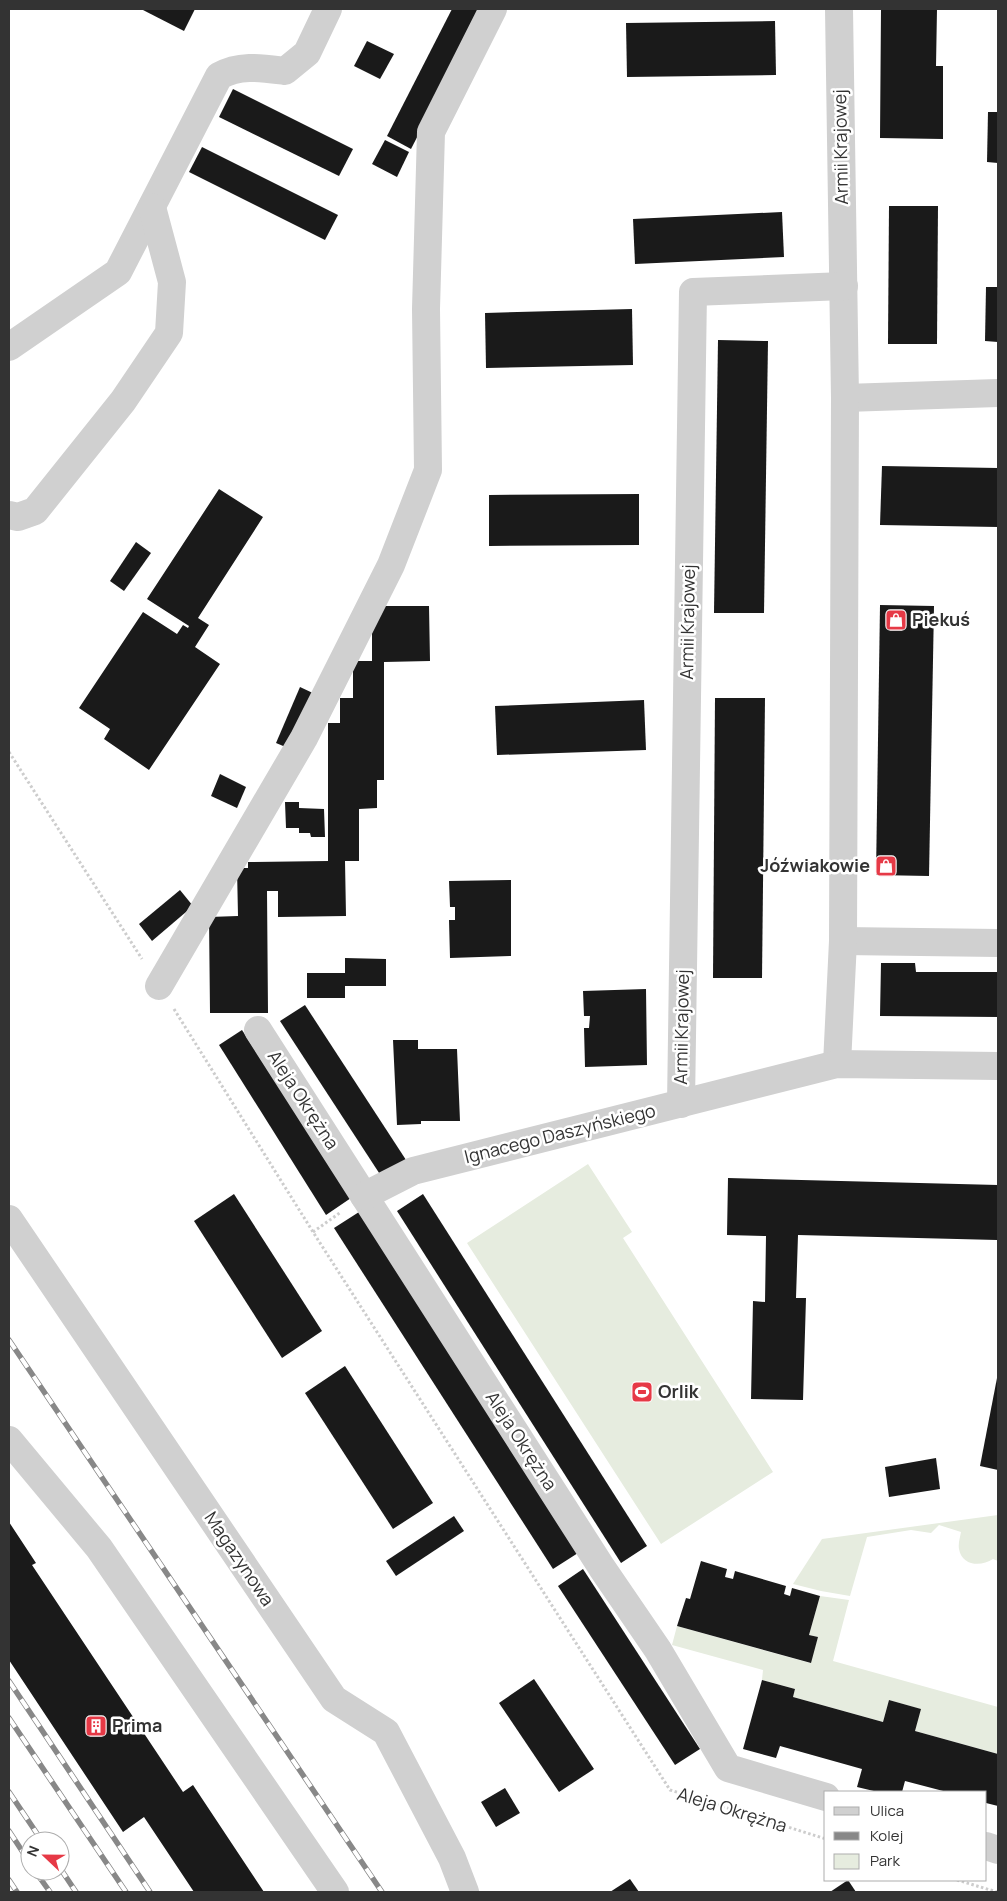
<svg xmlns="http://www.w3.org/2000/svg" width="1007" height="1901" font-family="Manrope,sans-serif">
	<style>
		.green { fill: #e6ecdf }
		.building { fill: #1a1a1a }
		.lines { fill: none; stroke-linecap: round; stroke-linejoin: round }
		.path { stroke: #cdcdcd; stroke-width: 3; stroke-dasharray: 2.5 2.5; stroke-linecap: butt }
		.minor { stroke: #d0d0d0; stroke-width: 28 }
		.rail-casing { stroke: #888; stroke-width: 5.5 }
		.rail { stroke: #fff; stroke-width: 4; stroke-dasharray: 11; stroke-linecap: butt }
		.labels { text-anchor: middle; stroke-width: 5; stroke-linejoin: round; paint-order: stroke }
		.street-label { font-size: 18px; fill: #333; stroke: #fff }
		.poi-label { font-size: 18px; font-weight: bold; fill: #333; stroke: #fff; text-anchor: start }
	</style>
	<rect width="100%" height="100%" fill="#fff"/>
	<g class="green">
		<polygon points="588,1164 632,1232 623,1238 773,1472 661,1544 467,1243"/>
		<path d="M 998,1515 L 998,1561 L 993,1559 C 981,1567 962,1566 959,1549 C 958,1543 960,1538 961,1532 L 939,1525 L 931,1533 L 911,1530 L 867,1537 L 850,1596 L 821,1591 L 793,1584 L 822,1539 Z"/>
		<polygon points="820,1596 849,1600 833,1661 998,1707 998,1754 915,1731 920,1709 889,1700 883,1722 793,1697 795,1689 762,1680 763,1670 672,1645 677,1626 810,1663 818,1637 809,1635"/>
	</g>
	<g class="building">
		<polygon points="141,9 195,9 184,31"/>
		<polygon points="452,9 483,9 411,149 387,136"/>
		<polygon points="881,9 937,9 936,66 943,66 943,139 880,138"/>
		<polygon points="775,21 776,75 627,77 626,23"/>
		<polygon points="367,41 394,54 380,79 354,66"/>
		<polygon points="233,89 353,149 339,176 219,117"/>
		<polygon points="988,112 998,112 998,163 987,162"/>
		<polygon points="385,140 409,152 397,177 372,164"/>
		<polygon points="202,147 338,215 325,240 189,172"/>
		<polygon points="889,206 938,206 937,344 888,344"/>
		<polygon points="782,212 784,257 635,264 633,219"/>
		<polygon points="986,287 998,287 998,342 985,341"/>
		<polygon points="632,309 633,365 486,368 485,313"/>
		<polygon points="718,340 768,341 764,613 714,613"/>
		<polygon points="882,466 998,468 998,527 880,525"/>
		<polygon points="219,489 263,517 198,618 209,625 195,647 220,664 149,770 104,739 110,729 79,708 143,612 177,634 183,625 188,628 189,626 147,599"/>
		<polygon points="639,494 639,545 489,546 489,495"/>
		<polygon points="136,542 151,553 124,591 110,581"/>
		<polygon points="880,605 934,606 929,876 876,875"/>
		<polygon points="372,606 429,606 430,661 384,662 384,780 377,780 377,808 359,809 359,861 345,861 346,916 278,917 278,891 267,891 268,1013 210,1013 209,917 238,916 237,868 248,868 248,862 328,861 328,723 340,723 340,698 353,698 353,661 372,661"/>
		<polygon points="300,687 317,695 288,748 276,743"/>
		<polygon points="715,698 765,698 762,978 713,978"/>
		<polygon points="644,700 646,750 497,755 495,706"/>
		<polygon points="220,774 246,787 237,808 211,796"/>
		<polygon points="285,802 299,802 299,808 324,809 325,837 311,837 310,833 299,833 299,828 286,828"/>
		<polygon points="511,880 511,956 450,958 449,920 455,920 455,907 450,907 449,881"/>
		<polygon points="180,890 193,906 152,941 139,924"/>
		<polygon points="345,958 386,959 386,986 345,986 345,998 307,998 307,973 345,973"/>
		<polygon points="881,963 915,963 916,972 998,972 998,1017 880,1016"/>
		<polygon points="646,989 647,1065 585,1067 584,1028 589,1028 590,1016 584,1016 583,991"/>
		<polygon points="305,1005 408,1163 383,1179 280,1021"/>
		<polygon points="242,1030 351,1198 326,1215 219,1045"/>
		<polygon points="393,1040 418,1040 418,1049 457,1049 460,1121 421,1121 421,1124 397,1125"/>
		<polygon points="728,1178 998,1185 997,1240 798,1235 796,1298 806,1298 803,1400 751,1399 753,1301 765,1302 766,1236 727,1235"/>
		<polygon points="234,1194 322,1331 282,1358 194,1221"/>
		<polygon points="423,1194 647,1546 621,1563 397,1211"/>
		<polygon points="359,1212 578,1553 553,1569 334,1228"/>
		<polygon points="345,1366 433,1503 393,1529 305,1393"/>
		<polygon points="997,1378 998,1378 998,1470 980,1466"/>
		<polygon points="936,1458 940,1489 889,1497 885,1467"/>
		<polygon points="454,1516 464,1531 396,1576 386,1561"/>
		<polygon points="9,1522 36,1563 32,1565 183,1792 193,1785 264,1892 194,1892 144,1817 123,1832 9,1660"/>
		<polygon points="701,1561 727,1569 725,1577 733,1579 735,1571 786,1586 784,1594 790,1596 792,1588 820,1596 809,1635 818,1637 811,1663 677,1626 686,1598 690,1599"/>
		<polygon points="583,1569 700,1749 675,1765 558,1586"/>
		<polygon points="534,1679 594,1769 559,1792 499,1703"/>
		<polygon points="762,1680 795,1689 793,1697 883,1722 889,1700 921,1709 915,1731 998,1754 998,1806 986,1803 986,1792 947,1792 905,1781 902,1792 878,1792 857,1787 862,1769 780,1746 776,1758 743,1749"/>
		<polygon points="505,1788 520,1813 496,1827 481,1802"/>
		<polygon points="630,1879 639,1892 610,1892"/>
		<polygon points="848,1880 856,1892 830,1892"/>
	</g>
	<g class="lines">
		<g class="path">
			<polyline points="9,752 142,959"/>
			<polyline points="174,1009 313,1232 670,1790 826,1839"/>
			<polyline points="313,1232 341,1212"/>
			<polyline points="957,1880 997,1892"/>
		</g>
		<g class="minor">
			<path d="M 9,347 L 118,272 L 219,76 C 240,64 262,68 285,71 L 307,53 L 328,9"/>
			<polyline points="845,398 998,393"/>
			<polyline points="9,515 18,517 35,511 123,401 169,333 172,282 152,207"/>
			<polyline points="843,941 998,943"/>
			<polyline points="159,986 304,738 391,565 428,470 426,309 431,132 493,9"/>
			<polyline points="258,1030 602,1568 658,1650 728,1768 826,1797"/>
			<polyline points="837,1064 843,941 845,398 839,9"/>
			<polyline points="681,1104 693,292 844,286"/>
			<polyline points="364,1196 413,1171 837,1064 998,1066"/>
			<polyline points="9,1219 334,1699 386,1732 452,1858 465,1892"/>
			<polyline points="9,1440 99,1548 335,1892"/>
			<polyline points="986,1846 998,1850"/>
		</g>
		<g class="rail-casing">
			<g id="rail">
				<polyline points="9,1340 382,1892"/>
				<polyline points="9,1681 150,1892"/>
				<polyline points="9,1718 126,1892"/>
				<polyline points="9,1792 42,1841"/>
				<polyline points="9,1831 30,1863"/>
				<polyline points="60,1868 76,1892"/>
				<polyline points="35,1871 50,1892"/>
				<polyline points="9,1880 17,1892"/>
			</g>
		</g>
		<use href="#rail" class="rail"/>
	</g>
	<defs>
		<g id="shop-square" transform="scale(1.125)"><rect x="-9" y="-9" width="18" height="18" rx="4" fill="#e63946" stroke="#fff"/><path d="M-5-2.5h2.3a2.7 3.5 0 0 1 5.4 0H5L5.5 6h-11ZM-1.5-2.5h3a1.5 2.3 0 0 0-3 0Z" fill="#fff"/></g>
		<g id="stadium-square" transform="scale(1.125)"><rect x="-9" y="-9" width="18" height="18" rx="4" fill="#e63946" stroke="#fff"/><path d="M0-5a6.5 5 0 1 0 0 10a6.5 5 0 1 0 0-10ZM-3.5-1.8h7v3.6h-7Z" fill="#fff"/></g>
		<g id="building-square" transform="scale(1.125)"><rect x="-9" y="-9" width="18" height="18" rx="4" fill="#e63946" stroke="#fff"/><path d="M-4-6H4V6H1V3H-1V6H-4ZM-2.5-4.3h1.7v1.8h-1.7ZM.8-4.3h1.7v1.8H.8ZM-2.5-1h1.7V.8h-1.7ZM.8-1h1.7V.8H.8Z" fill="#fff"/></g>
	</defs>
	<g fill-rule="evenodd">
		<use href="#shop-square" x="896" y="620"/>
		<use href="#shop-square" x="886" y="866"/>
		<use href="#stadium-square" x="642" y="1392"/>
		<use href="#building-square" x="96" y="1726"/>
	</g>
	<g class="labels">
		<g class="street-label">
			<text transform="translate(841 147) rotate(-91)" y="6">Armii Krajowej</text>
			<text transform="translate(688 622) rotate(-89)" y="6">Armii Krajowej</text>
			<text transform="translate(682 1027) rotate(-89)" y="6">Armii Krajowej</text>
			<text transform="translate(303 1100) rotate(57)" y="6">Aleja Okrężna</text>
			<text transform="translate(560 1134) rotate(-14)" y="6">Ignacego Daszyńskiego</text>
			<text transform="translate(521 1441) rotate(57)" y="6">Aleja Okrężna</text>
			<text transform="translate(239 1559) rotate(56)" y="6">Magazynowa</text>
			<text transform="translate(732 1810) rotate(17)" y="6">Aleja Okrężna</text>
		</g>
		<g class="poi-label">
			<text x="912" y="626">Piekuś</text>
			<text x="870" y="872" text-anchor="end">Jóźwiakowie</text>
			<text x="658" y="1398">Orlik</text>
			<text x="112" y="1732">Prima</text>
		</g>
	</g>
	<rect width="1007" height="1901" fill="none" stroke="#333333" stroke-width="20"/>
	<rect x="824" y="1791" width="162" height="90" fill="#ffffff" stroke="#adadad"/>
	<rect x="834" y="1807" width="25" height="8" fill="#d0d0d0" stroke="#adadad"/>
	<text x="870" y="1816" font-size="15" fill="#333333">Ulica</text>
	<rect x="834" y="1832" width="25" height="8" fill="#888888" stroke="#adadad"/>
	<text x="870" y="1841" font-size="15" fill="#333333">Kolej</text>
	<rect x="834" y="1854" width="25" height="15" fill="#e6ecdf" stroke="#adadad"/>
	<text x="870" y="1866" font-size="15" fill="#333333">Park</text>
	<g transform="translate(45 1856) rotate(292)"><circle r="24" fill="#ffffff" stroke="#adadad"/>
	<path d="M0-4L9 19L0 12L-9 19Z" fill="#e63946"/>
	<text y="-8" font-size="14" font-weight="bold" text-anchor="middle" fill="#333333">N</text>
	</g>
</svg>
